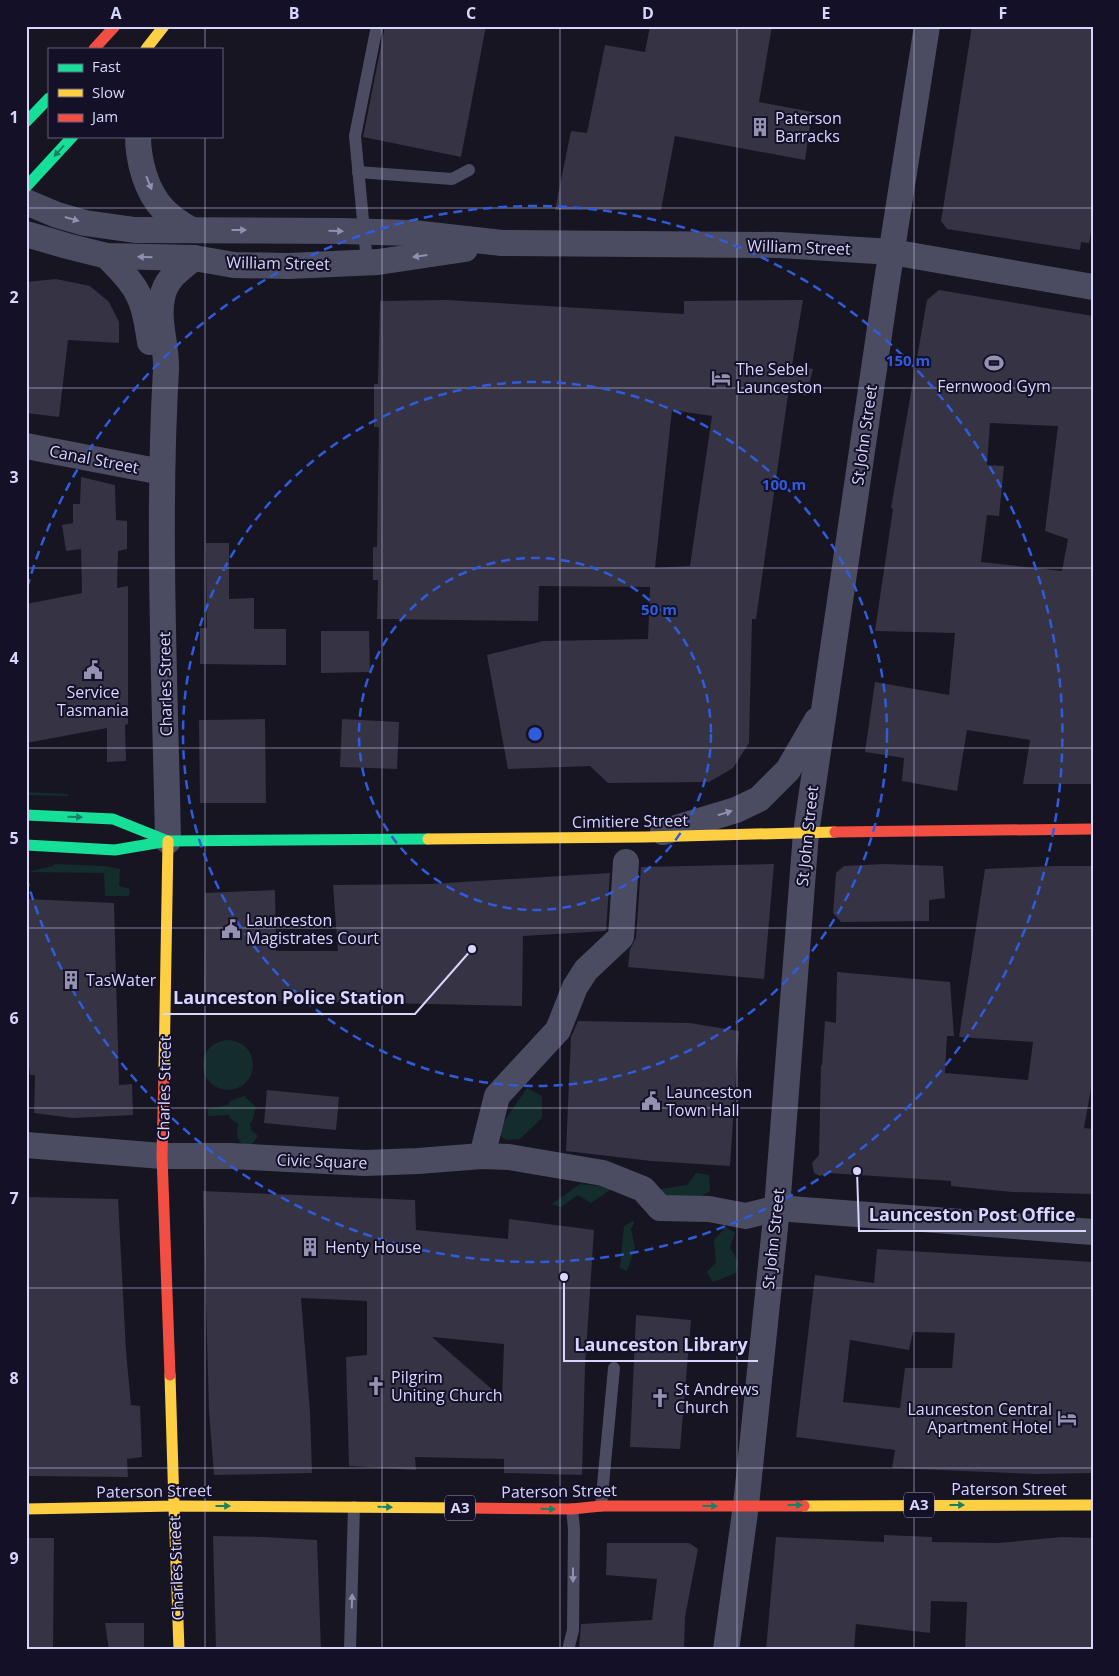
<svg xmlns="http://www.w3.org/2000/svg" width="1119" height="1676" font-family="'Open Sans',sans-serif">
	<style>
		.green { fill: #142d2c }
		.building { fill: #353344; fill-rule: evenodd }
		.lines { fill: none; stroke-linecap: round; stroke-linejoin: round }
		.lane { stroke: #4b4b62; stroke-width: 12 }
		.street { stroke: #4b4b62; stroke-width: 26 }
		.fast { stroke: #16e098; stroke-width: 11 }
		.slow { stroke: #ffcf43; stroke-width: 11 }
		.jam { stroke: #f24e42; stroke-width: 11 }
		.oneway { fill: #158265 }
		.oneway2 { fill: #9290b0 }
		.grid { fill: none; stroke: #d9d6fe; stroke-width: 1; stroke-opacity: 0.55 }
		.ring { fill: none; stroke: #305cdc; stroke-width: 2.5; stroke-dasharray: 9 6 }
		.labels { text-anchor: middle; stroke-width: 4; stroke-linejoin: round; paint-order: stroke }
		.shield { fill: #131027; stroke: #9e9bbe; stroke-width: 1 }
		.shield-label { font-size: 15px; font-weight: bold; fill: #d9d6fe }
		.poi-label { font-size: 16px; fill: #d9d6fe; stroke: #131027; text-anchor: start }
		.street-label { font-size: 16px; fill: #d9d6fe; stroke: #131027 }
		.centre { fill: #305cdc; stroke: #131027; stroke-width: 2.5 }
		.ring-label { font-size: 15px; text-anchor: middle; font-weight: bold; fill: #305cdc; stroke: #131027; stroke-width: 4; stroke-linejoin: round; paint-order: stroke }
		.leader { fill: none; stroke: #d9d6fe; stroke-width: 2 }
		.callout-dot { fill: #d9d6fe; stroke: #131027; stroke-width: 2 }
		.callout-label { font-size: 18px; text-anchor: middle; font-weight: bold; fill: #d9d6fe; stroke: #131027; stroke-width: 4; stroke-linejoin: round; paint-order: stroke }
		.neatline { fill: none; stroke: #d9d6fe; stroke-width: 2 }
		.grid-label { font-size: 16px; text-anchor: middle; font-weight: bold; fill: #d9d6fe }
	</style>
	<rect width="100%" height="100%" fill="#171522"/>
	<g class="green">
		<polygon points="26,792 68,794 68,796 26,795"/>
		<polygon points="55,864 104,866 120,869 119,886 130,889 129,896 105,896 104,873 28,872 53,866"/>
		<circle cx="228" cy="1065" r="25"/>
		<polygon points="527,1088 542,1096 542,1118 520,1139 506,1140 496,1133"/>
		<polygon points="244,1096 256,1107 252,1122 250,1123 251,1130 258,1136 250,1147 243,1147 237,1136 238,1124 230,1118 229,1115 208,1116 208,1109 229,1105 230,1101"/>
		<polygon points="696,1173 709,1175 710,1191 697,1199 660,1202 660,1189 687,1185"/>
		<polygon points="610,1181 613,1188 591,1203 578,1195 561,1207 552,1204 580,1184 599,1186"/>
		<polygon points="633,1221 634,1223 631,1229 635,1248 627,1271 620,1268 624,1226"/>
		<polygon points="726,1227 735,1233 730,1247 738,1262 736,1273 713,1282 707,1272 716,1263 714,1240"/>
	</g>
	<g class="building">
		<polygon points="385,26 486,26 461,157 363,137"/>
		<polygon points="650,26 772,26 759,102 812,112 805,160 675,136 661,210 555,210 571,131 587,133 605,45 645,52"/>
		<polygon points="972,26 1093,26 1093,221 1089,243 1081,242 1080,250 947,229 941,221"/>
		<polygon points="56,279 90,286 109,302 119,322 119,343 68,340 59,417 26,413 26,282"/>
		<path d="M 939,290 L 1093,316 L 1093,784 L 1023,784 L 1030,740 L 967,730 L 957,791 L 902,781 L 904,758 L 865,752 L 875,682 L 949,695 L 955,633 L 875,631 L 893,509 L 891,508 L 927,300 ZM 990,423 L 1058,426 L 1045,531 L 1068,539 L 1062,571 L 981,562 L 987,515 L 999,516 L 1004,466 L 987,465 Z"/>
		<path d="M 446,300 L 684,314 L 684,301 L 803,300 L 792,365 L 813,369 L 806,396 L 789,388 L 756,619 L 752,619 L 749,743 L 733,768 L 709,782 L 608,783 L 590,766 L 508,769 L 487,655 L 543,641 L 648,639 L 650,587 L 539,586 L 538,621 L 377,619 L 378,580 L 373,580 L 373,547 L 377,547 L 379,427 L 374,427 L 374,384 L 378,384 L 380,301 ZM 672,410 L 712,416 L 690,566 L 655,568 Z"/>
		<polygon points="81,477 115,485 116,520 127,521 127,549 118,551 117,588 128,586 128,724 125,725 126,761 107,762 107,728 26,743 26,604 82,593 81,549 66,551 62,525 73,523 73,504 80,504"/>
		<polygon points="206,543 229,543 229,599 254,598 254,629 286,629 286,665 200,664 200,628 207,628"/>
		<polygon points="321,631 369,631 370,672 321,673"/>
		<polygon points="265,719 266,803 200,803 199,720"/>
		<polygon points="342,719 399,722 397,769 340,767"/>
		<polygon points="774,864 764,979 628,967 630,949 636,938 641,867"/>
		<polygon points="884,864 943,866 945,898 929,900 929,921 841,922 833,913 836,873 844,866"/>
		<polygon points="1056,866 1093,866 1093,1077 1084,1128 1093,1129 1093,1194 1012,1192 951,1186 951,1181 828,1173 820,1176 814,1173 812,1163 819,1155 821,1065 822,1065 825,1021 836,1023 837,972 950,982 954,1036 947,1036 945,1073 1028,1080 1033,1042 959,1037 985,869"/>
		<polygon points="610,873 606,931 523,936 522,1006 290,1001 204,1003 205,893 275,890 276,951 338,951 333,885 430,884"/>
		<polygon points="26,899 114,903 119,1085 132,1084 133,1115 73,1118 34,1113 35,1075 30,1075 28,1057 26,1057"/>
		<polygon points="578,1021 690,1023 739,1031 730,1166 651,1161 566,1151 571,1037"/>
		<polygon points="267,1090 339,1097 336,1130 264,1123"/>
		<path d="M 203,1191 L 415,1200 L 416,1230 L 508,1239 L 509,1219 L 594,1230 L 585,1367 L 582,1475 L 504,1473 L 504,1459 L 415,1457 L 416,1470 L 349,1466 L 346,1357 L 367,1355 L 367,1301 L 301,1298 L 310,1411 L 312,1473 L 214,1475 L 209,1411 ZM 432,1337 L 504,1344 L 502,1398 Z"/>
		<polygon points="26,1197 118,1199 126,1351 131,1405 140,1406 142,1457 127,1459 128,1477 26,1476"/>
		<path d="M 877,1249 L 1093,1262 L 1093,1473 L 1037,1474 L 892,1468 L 895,1450 L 796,1437 L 815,1275 L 874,1283 ZM 913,1332 L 955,1333 L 952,1368 L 905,1368 L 900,1408 L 843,1402 L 850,1340 L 909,1350 Z"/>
		<polygon points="636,1315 691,1320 680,1449 630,1447"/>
		<polygon points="884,1535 932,1537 932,1542 998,1543 1062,1537 1093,1538 1093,1650 965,1650 967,1602 931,1601 930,1633 856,1624 854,1650 766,1650 776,1537 884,1542"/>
		<polygon points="213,1536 264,1537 317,1540 321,1650 216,1650"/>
		<polygon points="26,1538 54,1538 53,1650 26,1650"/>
		<polygon points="607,1543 689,1543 698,1549 685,1617 684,1650 579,1650 581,1624 652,1620 657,1579 606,1575"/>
		<polygon points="105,1623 144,1623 144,1650 109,1650"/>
	</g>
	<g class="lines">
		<g class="lane">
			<polyline points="358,172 452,179 469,170"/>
			<polyline points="367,262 355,136 377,26"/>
			<polyline points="601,1506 614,1368"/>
			<polyline points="350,1650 354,1507"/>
			<polyline points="568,1650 573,1630 574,1529 572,1509"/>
		</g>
		<g class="street">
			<path d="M 138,136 C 138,160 146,191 163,209 C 171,218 181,224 191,230"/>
			<polyline points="26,202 57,215 85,223 135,230 342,231 413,233 502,243 780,245 892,252 1093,287"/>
			<polyline points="26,234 67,246 107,256 194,258 234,265 288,266 378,262 465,249"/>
			<path d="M 107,256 C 115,265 124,273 131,283 C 144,299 147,322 150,342"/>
			<polyline points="26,446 162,472"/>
			<polyline points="663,832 736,810 759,799 788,770 817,720"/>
			<path d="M 168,841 C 165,684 157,526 166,369 C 167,346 157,322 162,298 C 165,279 180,269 194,258"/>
			<polyline points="26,1145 162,1156 230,1156 365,1163 418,1161 482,1156 509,1157 603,1173 643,1189 660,1208 709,1209 746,1216 777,1208 1093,1232"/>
			<polyline points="482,1156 497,1096 558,1030 575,987 586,970 621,937 626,862"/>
			<polyline points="726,1650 746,1505 777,1208 806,833 886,287 927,26"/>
		</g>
		<g class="fast">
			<polyline points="26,122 49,98"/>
			<polyline points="26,187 73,136"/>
			<polyline points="26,815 113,819 168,841"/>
			<polyline points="26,845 115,850 168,841 428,839"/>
		</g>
		<g class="slow">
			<polyline points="146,49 164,26"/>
			<polyline points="428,839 645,837 835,832"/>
			<polyline points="164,1070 168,841"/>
			<polyline points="804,1506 1093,1505"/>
			<polyline points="26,1509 174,1506 170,1375"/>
			<polyline points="179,1650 174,1506 467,1508"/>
		</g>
		<g class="jam">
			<polyline points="94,49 115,26"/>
			<polyline points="835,832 1093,829"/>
			<polyline points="164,1070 162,1156 170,1375"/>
			<polyline points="467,1508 572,1509 601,1506 804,1506"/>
		</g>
	</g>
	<defs><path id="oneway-solid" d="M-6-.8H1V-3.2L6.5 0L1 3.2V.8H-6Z" transform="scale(1.25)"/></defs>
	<g class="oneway">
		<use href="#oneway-solid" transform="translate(59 151) rotate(132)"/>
		<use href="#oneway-solid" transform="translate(75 817) rotate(2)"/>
		<use href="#oneway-solid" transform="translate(795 1505)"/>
		<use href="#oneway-solid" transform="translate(957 1505)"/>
		<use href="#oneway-solid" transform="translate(223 1506)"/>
		<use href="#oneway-solid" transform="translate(710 1506)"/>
		<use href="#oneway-solid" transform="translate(385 1507) rotate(1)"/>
		<use href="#oneway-solid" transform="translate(548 1509) rotate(1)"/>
	</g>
	<g class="oneway2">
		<use href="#oneway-solid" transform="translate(149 183) rotate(68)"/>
		<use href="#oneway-solid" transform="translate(72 219) rotate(16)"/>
		<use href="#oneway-solid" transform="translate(239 230)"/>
		<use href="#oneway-solid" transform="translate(336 231) rotate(1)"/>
		<use href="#oneway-solid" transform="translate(420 256) rotate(172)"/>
		<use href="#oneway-solid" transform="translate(145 257) rotate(-179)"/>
		<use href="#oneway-solid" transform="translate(725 813) rotate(-17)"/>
		<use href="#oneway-solid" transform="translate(573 1575) rotate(90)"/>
		<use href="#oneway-solid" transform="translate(352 1601) rotate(-88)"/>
	</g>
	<path class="grid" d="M 205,26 L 205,49M 382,26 L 382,1650M 560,26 L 560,1650M 737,26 L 737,1650M 914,26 L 914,1650M 205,136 L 205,1650M 26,208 L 1093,208M 26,388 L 1093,388M 26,568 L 1093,568M 26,748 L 1093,748M 26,928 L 1093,928M 26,1108 L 1093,1108M 26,1288 L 1093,1288M 26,1468 L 1093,1468"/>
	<g class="ring">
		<circle cx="535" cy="734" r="176"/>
		<circle cx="535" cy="734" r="352"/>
		<path d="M27 588A528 528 0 1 1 27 880"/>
	</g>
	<defs>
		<g id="building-bare" transform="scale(1.5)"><path d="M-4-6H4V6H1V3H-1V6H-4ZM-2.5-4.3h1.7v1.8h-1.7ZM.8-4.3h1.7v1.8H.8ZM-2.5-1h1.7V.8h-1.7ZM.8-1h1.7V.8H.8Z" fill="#9592b1" stroke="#131027" stroke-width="2.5" paint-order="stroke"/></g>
		<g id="stadium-bare" transform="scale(1.5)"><path d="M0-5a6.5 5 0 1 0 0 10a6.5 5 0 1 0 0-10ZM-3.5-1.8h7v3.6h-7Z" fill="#9592b1" stroke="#131027" stroke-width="2.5" paint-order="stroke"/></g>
		<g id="hotel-bare" transform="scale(1.5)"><path d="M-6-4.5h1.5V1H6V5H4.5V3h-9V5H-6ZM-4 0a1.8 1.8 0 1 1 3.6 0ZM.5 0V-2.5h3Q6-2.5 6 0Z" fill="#9592b1" stroke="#131027" stroke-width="2.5" paint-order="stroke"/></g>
		<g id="civic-bare" transform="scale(1.5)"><path d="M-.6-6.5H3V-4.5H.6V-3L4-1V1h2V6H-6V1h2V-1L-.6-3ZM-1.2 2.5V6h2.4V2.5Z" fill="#9592b1" stroke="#131027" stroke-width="2.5" paint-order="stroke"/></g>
		<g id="church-bare" transform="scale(1.5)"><path d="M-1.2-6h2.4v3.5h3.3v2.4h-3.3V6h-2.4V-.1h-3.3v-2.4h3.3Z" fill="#9592b1" stroke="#131027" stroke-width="2.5" paint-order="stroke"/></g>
	</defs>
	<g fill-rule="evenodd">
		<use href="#building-bare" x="760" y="127"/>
		<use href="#stadium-bare" x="994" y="363"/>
		<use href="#hotel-bare" x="721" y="378"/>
		<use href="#civic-bare" x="93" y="670"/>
		<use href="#civic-bare" x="231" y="929"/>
		<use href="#building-bare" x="71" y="980"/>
		<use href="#civic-bare" x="651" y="1101"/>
		<use href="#building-bare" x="310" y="1247"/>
		<use href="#church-bare" x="376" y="1386"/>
		<use href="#church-bare" x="660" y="1398"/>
		<use href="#hotel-bare" x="1067" y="1418"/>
	</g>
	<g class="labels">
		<g class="shield">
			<rect x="904" y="1492.5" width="30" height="25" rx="4"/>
			<rect x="445" y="1495.5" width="30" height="25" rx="4"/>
		</g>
		<g class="shield-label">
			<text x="919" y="1510">A3</text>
			<text x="460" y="1513">A3</text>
		</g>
		<g class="poi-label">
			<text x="775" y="124">Paterson<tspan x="775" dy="18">Barracks</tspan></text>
			<text x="736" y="375">The Sebel<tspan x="736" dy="18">Launceston</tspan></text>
			<text x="994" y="392" text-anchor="middle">Fernwood Gym</text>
			<text x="93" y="698" text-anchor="middle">Service<tspan x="93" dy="18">Tasmania</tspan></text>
			<text x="246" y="926">Launceston<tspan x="246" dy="18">Magistrates Court</tspan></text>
			<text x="86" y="986">TasWater</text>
			<text x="666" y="1098">Launceston<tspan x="666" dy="18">Town Hall</tspan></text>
			<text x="325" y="1253">Henty House</text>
			<text x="391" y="1383">Pilgrim<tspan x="391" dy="18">Uniting Church</tspan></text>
			<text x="675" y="1395">St Andrews<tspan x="675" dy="18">Church</tspan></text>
			<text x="1052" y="1415" text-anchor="end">Launceston Central<tspan x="1052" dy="18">Apartment Hotel</tspan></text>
		</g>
		<g class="street-label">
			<text transform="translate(799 247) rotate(2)" y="6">William Street</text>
			<text transform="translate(278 263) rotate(1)" y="6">William Street</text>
			<text transform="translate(864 435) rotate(-82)" y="6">St John Street</text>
			<text transform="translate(94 459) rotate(11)" y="6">Canal Street</text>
			<text transform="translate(165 684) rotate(-91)" y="6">Charles Street</text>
			<text transform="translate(630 821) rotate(-1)" y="6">Cimitiere Street</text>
			<text transform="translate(807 836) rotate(-84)" y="6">St John Street</text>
			<text transform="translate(164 1088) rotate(-89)" y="6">Charles Street</text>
			<text transform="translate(322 1161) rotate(2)" y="6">Civic Square</text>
			<text transform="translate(773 1239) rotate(-84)" y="6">St John Street</text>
			<text x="1009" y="1495">Paterson Street</text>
			<text transform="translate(154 1491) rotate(-1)" y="6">Paterson Street</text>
			<text transform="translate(559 1491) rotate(-1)" y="6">Paterson Street</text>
			<text transform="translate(176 1568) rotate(-92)" y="6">Charles Street</text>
		</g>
	</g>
	<circle cx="535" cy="734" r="8" class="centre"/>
	<g class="ring-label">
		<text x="908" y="366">150 m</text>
		<text x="784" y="490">100 m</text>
		<text x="659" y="615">50 m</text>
	</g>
	<path class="leader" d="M472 949L415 1014H163M857 1171L859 1231H1086M564 1277L564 1361H758"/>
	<g class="callout-dot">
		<circle cx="472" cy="949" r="5"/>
		<circle cx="857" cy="1171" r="5"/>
		<circle cx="564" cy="1277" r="5"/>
	</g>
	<g class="callout-label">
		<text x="289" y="1004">Launceston Police Station</text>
		<text x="972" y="1221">Launceston Post Office</text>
		<text x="661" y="1351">Launceston Library</text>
	</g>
	<rect width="1119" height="1676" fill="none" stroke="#131027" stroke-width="55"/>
	<rect x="48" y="48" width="175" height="90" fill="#131027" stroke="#625f7d"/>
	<rect x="58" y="64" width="25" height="8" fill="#16e098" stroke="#625f7d"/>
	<text x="92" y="72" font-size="15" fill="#d9d6fe">Fast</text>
	<rect x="58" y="89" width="25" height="8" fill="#ffcf43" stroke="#625f7d"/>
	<text x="92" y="98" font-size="15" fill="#d9d6fe">Slow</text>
	<rect x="58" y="114" width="25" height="8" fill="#f24e42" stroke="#625f7d"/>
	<text x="92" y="122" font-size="15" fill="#d9d6fe">Jam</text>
	<rect x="28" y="28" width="1064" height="1620" class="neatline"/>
	<g class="grid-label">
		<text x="116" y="19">A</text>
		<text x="294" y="19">B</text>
		<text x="471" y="19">C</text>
		<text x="648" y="19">D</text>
		<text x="826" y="19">E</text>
		<text x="1003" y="19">F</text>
		<text x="14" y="123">1</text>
		<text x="14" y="303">2</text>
		<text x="14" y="483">3</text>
		<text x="14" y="664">4</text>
		<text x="14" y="844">5</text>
		<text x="14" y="1024">6</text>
		<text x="14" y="1204">7</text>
		<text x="14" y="1384">8</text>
		<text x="14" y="1564">9</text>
	</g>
</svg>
